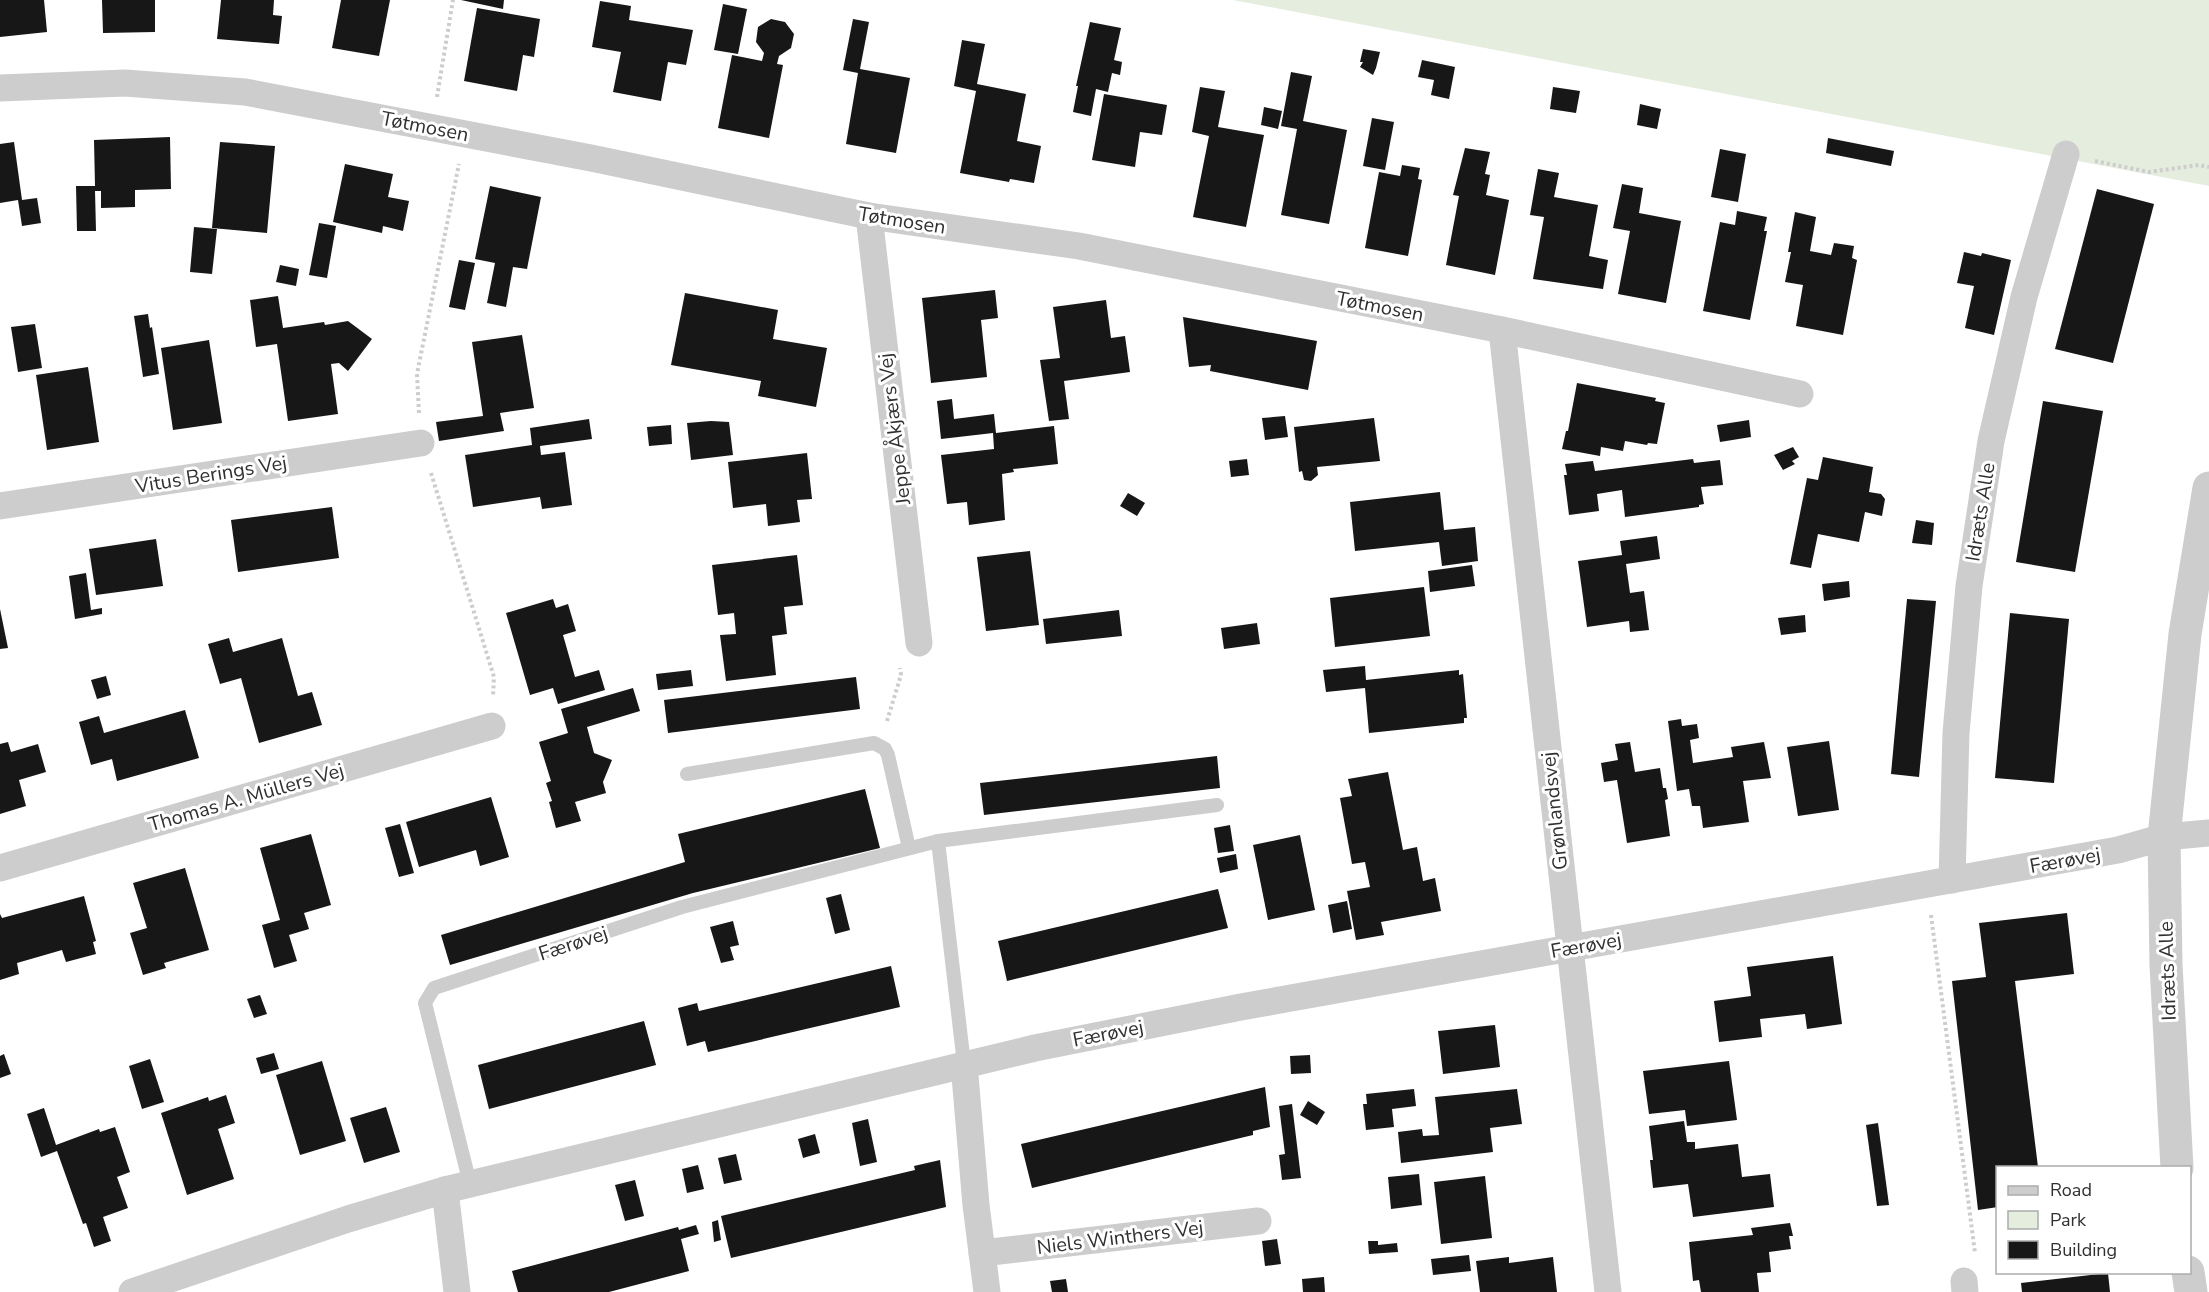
<svg xmlns="http://www.w3.org/2000/svg" width="2209" height="1292" font-family="'Nunito Sans',sans-serif">
	<style>
		.green { fill: #e5eddf }
		.building { fill: #171717 }
		.lines { fill: none; stroke-linecap: round; stroke-linejoin: round }
		.path { stroke: #cdcdcd; stroke-width: 4; stroke-dasharray: 3 3; stroke-linecap: butt }
		.service { stroke: #cdcdcd; stroke-width: 14 }
		.minor { stroke: #cdcdcd; stroke-width: 27 }
		.tertiary { stroke: #cdcdcd; stroke-width: 33 }
		.labels { text-anchor: middle; stroke-width: 6; stroke-linejoin: round; paint-order: stroke }
		.street-label { font-size: 20px; fill: #303030; stroke: #fff }
	</style>
	<rect width="100%" height="100%" fill="#fff"/>
	<polygon class="green" points="1233,0 2209,0 2209,186"/>
	<g class="building">
		<polygon points="0,0 44,0 47,32 0,37"/>
		<polygon points="102,0 155,0 155,32 103,33"/>
		<polygon points="221,0 274,0 273,15 282,16 279,44 217,39"/>
		<polygon points="341,0 390,0 379,56 332,48"/>
		<polygon points="461,0 504,0 503,9"/>
		<polygon points="600,1 631,6 629,20 693,30 686,65 668,62 661,101 613,92 621,52 592,47"/>
		<polygon points="723,4 747,9 738,54 714,50"/>
		<polygon points="477,8 540,19 534,57 523,55 517,91 464,81"/>
		<polygon points="771,19 785,22 794,34 791,48 779,56 777,64 783,65 769,138 718,128 732,55 762,61 764,53 756,42 758,27"/>
		<polygon points="853,19 869,22 860,69 910,78 896,153 846,144 858,73 843,70"/>
		<polygon points="1090,22 1121,28 1114,60 1122,62 1120,75 1112,73 1108,92 1096,89 1091,116 1073,112 1078,86 1076,86"/>
		<polygon points="962,40 985,44 977,84 1026,94 1017,141 1041,146 1034,183 1010,179 1009,182 960,173 976,91 954,86"/>
		<polygon points="1363,49 1380,52 1376,68 1373,75 1360,67 1363,62 1360,62"/>
		<polygon points="1422,60 1455,67 1449,99 1431,95 1434,80 1418,77"/>
		<polygon points="1291,72 1312,76 1303,121 1347,130 1329,224 1281,215 1297,129 1281,126"/>
		<polygon points="1200,87 1225,91 1218,127 1264,135 1246,227 1193,217 1209,136 1192,132"/>
		<polygon points="1553,87 1580,91 1576,113 1550,109"/>
		<polygon points="1104,94 1167,105 1162,135 1140,132 1135,167 1092,160"/>
		<polygon points="1640,104 1661,109 1657,129 1637,125"/>
		<polygon points="1264,107 1282,111 1278,129 1261,125"/>
		<polygon points="1372,118 1394,122 1385,170 1363,166"/>
		<polygon points="170,137 171,189 135,190 135,207 101,208 101,191 95,191 96,231 77,231 76,186 95,186 94,140"/>
		<polygon points="1828,138 1894,151 1891,166 1826,153"/>
		<polygon points="14,142 22,200 37,198 41,223 22,226 18,200 0,203 0,144"/>
		<polygon points="220,142 275,146 267,233 212,228"/>
		<polygon points="1465,148 1490,152 1485,174 1490,175 1486,195 1509,200 1495,275 1446,265 1459,196 1453,195"/>
		<polygon points="1720,149 1746,154 1738,202 1711,197"/>
		<polygon points="345,164 393,174 388,197 409,201 403,231 383,226 382,233 333,222"/>
		<polygon points="1402,165 1420,168 1418,179 1422,180 1408,256 1365,248 1379,172 1400,176"/>
		<polygon points="1538,169 1559,173 1554,197 1598,205 1589,256 1608,260 1603,289 1533,279 1544,217 1530,215"/>
		<polygon points="1622,184 1643,188 1639,213 1681,221 1666,303 1618,294 1630,231 1613,228"/>
		<polygon points="490,186 541,197 527,269 513,267 506,307 487,303 495,263 475,259"/>
		<polygon points="2097,189 2154,204 2113,363 2055,349"/>
		<polygon points="1737,211 1767,217 1764,231 1767,231 1750,320 1703,311 1720,222 1735,225"/>
		<polygon points="1795,212 1816,217 1810,251 1831,255 1834,243 1854,246 1852,258 1857,260 1843,335 1796,326 1803,285 1785,282 1791,252 1788,252"/>
		<polygon points="319,223 336,226 327,278 309,275"/>
		<polygon points="194,227 217,229 212,274 190,272"/>
		<polygon points="1964,252 1981,256 1982,253 2011,260 1994,335 1965,328 1974,286 1957,283"/>
		<polygon points="459,260 475,263 465,310 449,307"/>
		<polygon points="280,265 299,269 296,286 276,282"/>
		<polygon points="995,290 998,318 981,320 987,377 931,383 922,298"/>
		<polygon points="685,293 778,310 773,339 827,348 816,407 758,396 761,381 671,365"/>
		<polygon points="278,296 283,328 324,322 325,325 348,321 372,339 348,371 339,363 331,364 338,414 288,421 277,344 256,347 250,300"/>
		<polygon points="1106,300 1111,338 1125,336 1130,372 1064,381 1069,419 1049,421 1040,360 1060,358 1053,307"/>
		<polygon points="148,314 150,328 152,327 159,374 143,377 134,316"/>
		<polygon points="1183,317 1317,341 1308,390 1210,371 1211,365 1189,367"/>
		<polygon points="35,324 42,368 18,372 11,327"/>
		<polygon points="522,335 534,408 500,413 504,431 439,441 436,422 483,416 472,342"/>
		<polygon points="209,340 222,423 173,430 161,348"/>
		<polygon points="88,367 99,442 47,450 36,375"/>
		<polygon points="1577,383 1656,398 1655,401 1665,403 1657,444 1648,443 1647,445 1625,441 1623,451 1601,447 1600,456 1562,449 1566,431 1568,431"/>
		<polygon points="952,399 954,419 994,414 996,433 1054,426 1058,464 1013,469 1014,472 1002,474 1005,520 969,525 967,502 947,504 941,455 994,449 993,433 941,439 937,401"/>
		<polygon points="2043,401 2103,411 2075,572 2016,562"/>
		<polygon points="1285,416 1288,437 1265,440 1262,418"/>
		<polygon points="1374,418 1380,461 1317,467 1318,475 1311,481 1304,480 1302,471 1299,472 1294,427"/>
		<polygon points="589,419 592,439 540,446 541,455 565,452 572,505 542,509 540,497 473,507 465,455 532,445 530,428"/>
		<polygon points="1749,420 1751,437 1720,442 1717,425"/>
		<polygon points="711,421 729,422 733,455 691,460 687,423"/>
		<polygon points="671,425 672,444 649,446 647,427"/>
		<polygon points="1793,447 1799,457 1792,461 1795,464 1783,470 1774,455"/>
		<polygon points="807,453 812,499 797,500 800,522 768,526 766,504 733,508 728,462"/>
		<polygon points="1823,457 1873,467 1869,492 1881,494 1885,499 1882,516 1865,512 1859,542 1818,534 1811,568 1790,564 1807,478 1818,480"/>
		<polygon points="1247,459 1249,475 1231,477 1229,461"/>
		<polygon points="1693,459 1694,463 1720,460 1723,485 1701,487 1704,504 1699,505 1699,507 1625,517 1622,490 1597,494 1599,511 1569,515 1564,475 1567,475 1565,464 1593,461 1595,471"/>
		<polygon points="1440,492 1444,530 1475,527 1478,561 1442,566 1439,542 1355,551 1350,502"/>
		<polygon points="1128,493 1145,503 1137,516 1120,506"/>
		<polygon points="332,507 339,558 238,572 231,520"/>
		<polygon points="1916,520 1934,523 1932,545 1912,543"/>
		<polygon points="1657,536 1660,559 1626,564 1630,593 1644,591 1649,630 1630,632 1629,621 1587,627 1578,561 1622,555 1620,541"/>
		<polygon points="156,539 163,586 96,595 89,549"/>
		<polygon points="1030,551 1039,625 986,631 977,557"/>
		<polygon points="797,555 803,605 784,607 787,634 772,636 776,675 726,681 720,635 736,634 734,613 718,615 712,565"/>
		<polygon points="1472,565 1475,586 1430,592 1428,571"/>
		<polygon points="86,573 91,610 102,608 102,614 75,619 69,576"/>
		<polygon points="1849,581 1850,597 1824,601 1822,584"/>
		<polygon points="1424,587 1430,636 1335,647 1330,598"/>
		<polygon points="553,599 556,608 568,604 576,631 563,635 575,677 599,670 605,690 558,704 553,688 530,695 506,613"/>
		<polygon points="1907,599 1936,601 1919,777 1891,774"/>
		<polygon points="0,609 8,648 0,649"/>
		<polygon points="1119,610 1122,636 1046,644 1043,619"/>
		<polygon points="2010,613 2069,619 2054,783 1995,778"/>
		<polygon points="1805,615 1806,632 1781,635 1778,618"/>
		<polygon points="1257,623 1260,644 1224,649 1221,628"/>
		<polygon points="229,638 233,652 282,638 298,696 312,692 322,725 259,743 241,678 220,684 208,644"/>
		<polygon points="1365,666 1366,680 1459,670 1459,675 1463,674 1467,718 1464,718 1464,723 1369,733 1365,688 1326,692 1323,670"/>
		<polygon points="691,670 693,686 658,690 656,674"/>
		<polygon points="106,676 111,695 97,699 91,680"/>
		<polygon points="856,677 860,709 668,733 664,700"/>
		<polygon points="633,688 640,711 587,727 594,753 612,760 603,782 606,793 575,802 581,821 556,828 549,802 552,801 546,783 551,781 539,742 568,733 561,709"/>
		<polygon points="185,710 199,758 117,781 112,759 91,765 79,722 99,716 104,733"/>
		<polygon points="1681,719 1682,726 1697,724 1699,738 1690,740 1693,763 1733,757 1731,747 1764,742 1771,778 1743,781 1749,822 1703,828 1700,806 1692,806 1689,789 1677,791 1668,721"/>
		<polygon points="1829,741 1839,810 1798,816 1787,747"/>
		<polygon points="8,742 11,752 38,744 46,772 19,780 26,806 0,814 0,744"/>
		<polygon points="1630,742 1635,772 1660,768 1663,788 1666,788 1668,799 1665,800 1670,836 1627,843 1617,780 1604,782 1601,763 1618,760 1615,744"/>
		<polygon points="1217,756 1220,788 984,815 980,783"/>
		<polygon points="1388,772 1403,850 1417,847 1423,881 1435,878 1441,911 1381,922 1384,935 1356,940 1347,891 1370,887 1365,862 1352,864 1340,798 1352,796 1348,779"/>
		<polygon points="865,789 880,848 693,893 450,965 441,935 685,862 678,834"/>
		<polygon points="491,797 509,857 480,866 476,850 419,867 406,822"/>
		<polygon points="400,824 414,873 399,877 385,828"/>
		<polygon points="1230,825 1234,851 1218,853 1214,828"/>
		<polygon points="311,834 331,905 304,913 309,929 289,935 297,961 274,968 262,925 280,920 260,848"/>
		<polygon points="1300,835 1315,910 1268,920 1253,845"/>
		<polygon points="1236,854 1238,869 1220,873 1217,858"/>
		<polygon points="185,868 209,950 164,963 166,968 143,975 130,933 147,928 133,883"/>
		<polygon points="1218,889 1228,928 1007,981 998,941"/>
		<polygon points="841,894 850,930 835,934 826,898"/>
		<polygon points="84,896 96,941 93,942 96,954 66,962 62,950 17,963 19,974 0,980 0,914 2,918"/>
		<polygon points="1347,901 1352,929 1333,933 1328,905"/>
		<polygon points="2067,913 2074,974 2015,981 2038,1167 1998,1167 1998,1207 1978,1210 1952,981 1986,977 1979,923"/>
		<polygon points="733,921 739,945 730,947 734,960 721,963 710,927"/>
		<polygon points="1833,956 1842,1024 1807,1029 1805,1014 1760,1019 1762,1037 1719,1042 1714,1001 1751,996 1747,967"/>
		<polygon points="891,966 900,1007 708,1052 705,1041 687,1046 678,1008 697,1003 699,1011"/>
		<polygon points="260,995 267,1014 254,1018 247,999"/>
		<polygon points="644,1021 656,1065 489,1109 478,1065"/>
		<polygon points="1495,1025 1500,1067 1443,1074 1438,1031"/>
		<polygon points="274,1053 279,1069 261,1074 256,1058"/>
		<polygon points="4,1054 11,1074 0,1078 0,1056"/>
		<polygon points="1310,1055 1311,1073 1291,1074 1290,1056"/>
		<polygon points="150,1059 164,1102 142,1109 129,1066"/>
		<polygon points="322,1061 346,1141 300,1155 276,1075"/>
		<polygon points="1729,1061 1737,1120 1687,1126 1685,1110 1649,1114 1643,1071"/>
		<polygon points="1265,1087 1270,1127 1253,1131 1253,1135 1032,1188 1021,1144"/>
		<polygon points="1414,1089 1416,1106 1392,1109 1394,1127 1366,1130 1363,1104 1367,1104 1366,1094"/>
		<polygon points="1517,1089 1522,1124 1490,1128 1493,1152 1401,1163 1398,1132 1422,1129 1423,1136 1439,1135 1435,1097"/>
		<polygon points="226,1095 235,1123 218,1129 234,1179 187,1195 161,1113 208,1097 209,1101"/>
		<polygon points="1308,1101 1325,1112 1317,1125 1300,1115"/>
		<polygon points="1292,1104 1301,1178 1282,1180 1279,1155 1285,1154 1279,1106"/>
		<polygon points="386,1107 400,1152 364,1163 350,1118"/>
		<polygon points="44,1108 56,1145 99,1129 100,1132 115,1127 130,1172 117,1177 128,1208 103,1217 111,1241 94,1247 86,1223 83,1224 57,1151 41,1157 27,1114"/>
		<polygon points="868,1119 877,1162 860,1166 852,1123"/>
		<polygon points="1684,1121 1687,1142 1695,1142 1695,1149 1738,1144 1742,1177 1770,1174 1774,1207 1693,1217 1688,1184 1653,1188 1650,1160 1653,1160 1649,1126"/>
		<polygon points="1878,1123 1889,1205 1877,1206 1866,1125"/>
		<polygon points="815,1134 820,1153 803,1158 798,1139"/>
		<polygon points="736,1154 742,1180 724,1184 718,1158"/>
		<polygon points="940,1160 946,1207 731,1258 721,1216 915,1170 914,1166"/>
		<polygon points="698,1165 704,1189 687,1193 682,1169"/>
		<polygon points="1419,1174 1422,1205 1391,1209 1388,1177"/>
		<polygon points="1485,1176 1492,1238 1441,1244 1434,1182"/>
		<polygon points="635,1180 644,1216 625,1221 615,1185"/>
		<polygon points="718,1220 721,1240 714,1242 712,1222"/>
		<polygon points="1790,1223 1793,1236 1789,1236 1791,1249 1769,1252 1771,1272 1757,1273 1759,1292 1701,1292 1699,1280 1693,1281 1689,1242 1753,1235 1751,1228"/>
		<polygon points="696,1225 699,1234 681,1239 689,1271 609,1292 518,1292 512,1271 678,1227 679,1230"/>
		<polygon points="1277,1239 1281,1264 1265,1266 1262,1241"/>
		<polygon points="1368,1241 1378,1241 1378,1245 1397,1243 1398,1252 1369,1254"/>
		<polygon points="1469,1255 1471,1271 1433,1275 1431,1259"/>
		<polygon points="1509,1257 1509,1263 1553,1257 1557,1292 1480,1292 1476,1261"/>
		<polygon points="2108,1273 2110,1292 2022,1292 2021,1283"/>
		<polygon points="1324,1277 1325,1292 1303,1292 1302,1279"/>
		<polygon points="1066,1279 1068,1292 1052,1292 1050,1281"/>
	</g>
	<g class="lines">
		<g class="path">
			<polyline points="437,97 453,0"/>
			<polyline points="2095,161 2149,172 2199,165 2209,167"/>
			<polyline points="419,413 417,374 459,164"/>
			<polyline points="431,473 494,677 493,696"/>
			<polyline points="887,721 901,675 900,668"/>
			<polyline points="1931,915 1975,1253"/>
		</g>
		<g class="service">
			<polyline points="687,774 874,743 885,749 888,755 909,848"/>
			<polyline points="964,1064 938,841 1217,805"/>
			<polyline points="470,1184 425,1003 434,988 682,907 938,841"/>
		</g>
		<g class="minor">
			<polyline points="0,88 125,83 245,92 591,158 869,216 1079,246 1502,330 1800,394"/>
			<polyline points="869,216 919,643"/>
			<polyline points="1502,330 1608,1292"/>
			<polyline points="0,506 421,443"/>
			<polyline points="0,868 492,726"/>
			<polyline points="1952,880 1956,733 1969,586 1991,441 2024,297 2066,154"/>
			<polyline points="964,1064 976,1205 987,1292"/>
			<polyline points="445,1190 457,1292"/>
			<polyline points="982,1253 1258,1221"/>
			<polyline points="1964,1281 1965,1292"/>
			<polyline points="132,1292 348,1219 445,1190 1035,1048 1241,1007 2118,850 2164,837 2209,833"/>
		</g>
		<g class="tertiary">
			<polyline points="2177,1168 2166,965 2164,837 2185,634 2209,488"/>
			<polyline points="2188,1272 2191,1292"/>
		</g>
	</g>
	<g class="labels">
		<g class="street-label">
			<text transform="translate(425 126) rotate(11)" y="7">Tøtmosen</text>
			<text transform="translate(902 220) rotate(9)" y="7">Tøtmosen</text>
			<text transform="translate(1380 306) rotate(11)" y="7">Tøtmosen</text>
			<text transform="translate(894 429) rotate(-97)" y="7">Jeppe Åkjærs Vej</text>
			<text transform="translate(211 474) rotate(-9)" y="7">Vitus Berings Vej</text>
			<text transform="translate(1980 512) rotate(-81)" y="7">Idræts Alle</text>
			<text transform="translate(246 797) rotate(-16)" y="7">Thomas A. Müllers Vej</text>
			<text transform="translate(1554 811) rotate(-96)" y="7">Grønlandsvej</text>
			<text transform="translate(2065 860) rotate(-10)" y="7">Færøvej</text>
			<text transform="translate(573 943) rotate(-18)" y="7">Færøvej</text>
			<text transform="translate(1586 945) rotate(-10)" y="7">Færøvej</text>
			<text transform="translate(2167 971) rotate(-92)" y="7">Idræts Alle</text>
			<text transform="translate(1108 1033) rotate(-11)" y="7">Færøvej</text>
			<text transform="translate(1120 1237) rotate(-7)" y="7">Niels Winthers Vej</text>
		</g>
	</g>
	<rect x="1996" y="1166" width="195" height="108" fill="#ffffff" stroke="#acacac" stroke-width="1.5"/>
	<rect x="2008" y="1186" width="30" height="9" fill="#cdcdcd" stroke="#acacac" stroke-width="1.5"/>
	<text x="2050" y="1196" font-size="18" fill="#303030">Road</text>
	<rect x="2008" y="1211" width="30" height="18" fill="#e5eddf" stroke="#acacac" stroke-width="1.5"/>
	<text x="2050" y="1226" font-size="18" fill="#303030">Park</text>
	<rect x="2008" y="1241" width="30" height="18" fill="#171717" stroke="#acacac" stroke-width="1.5"/>
	<text x="2050" y="1256" font-size="18" fill="#303030">Building</text>
</svg>
